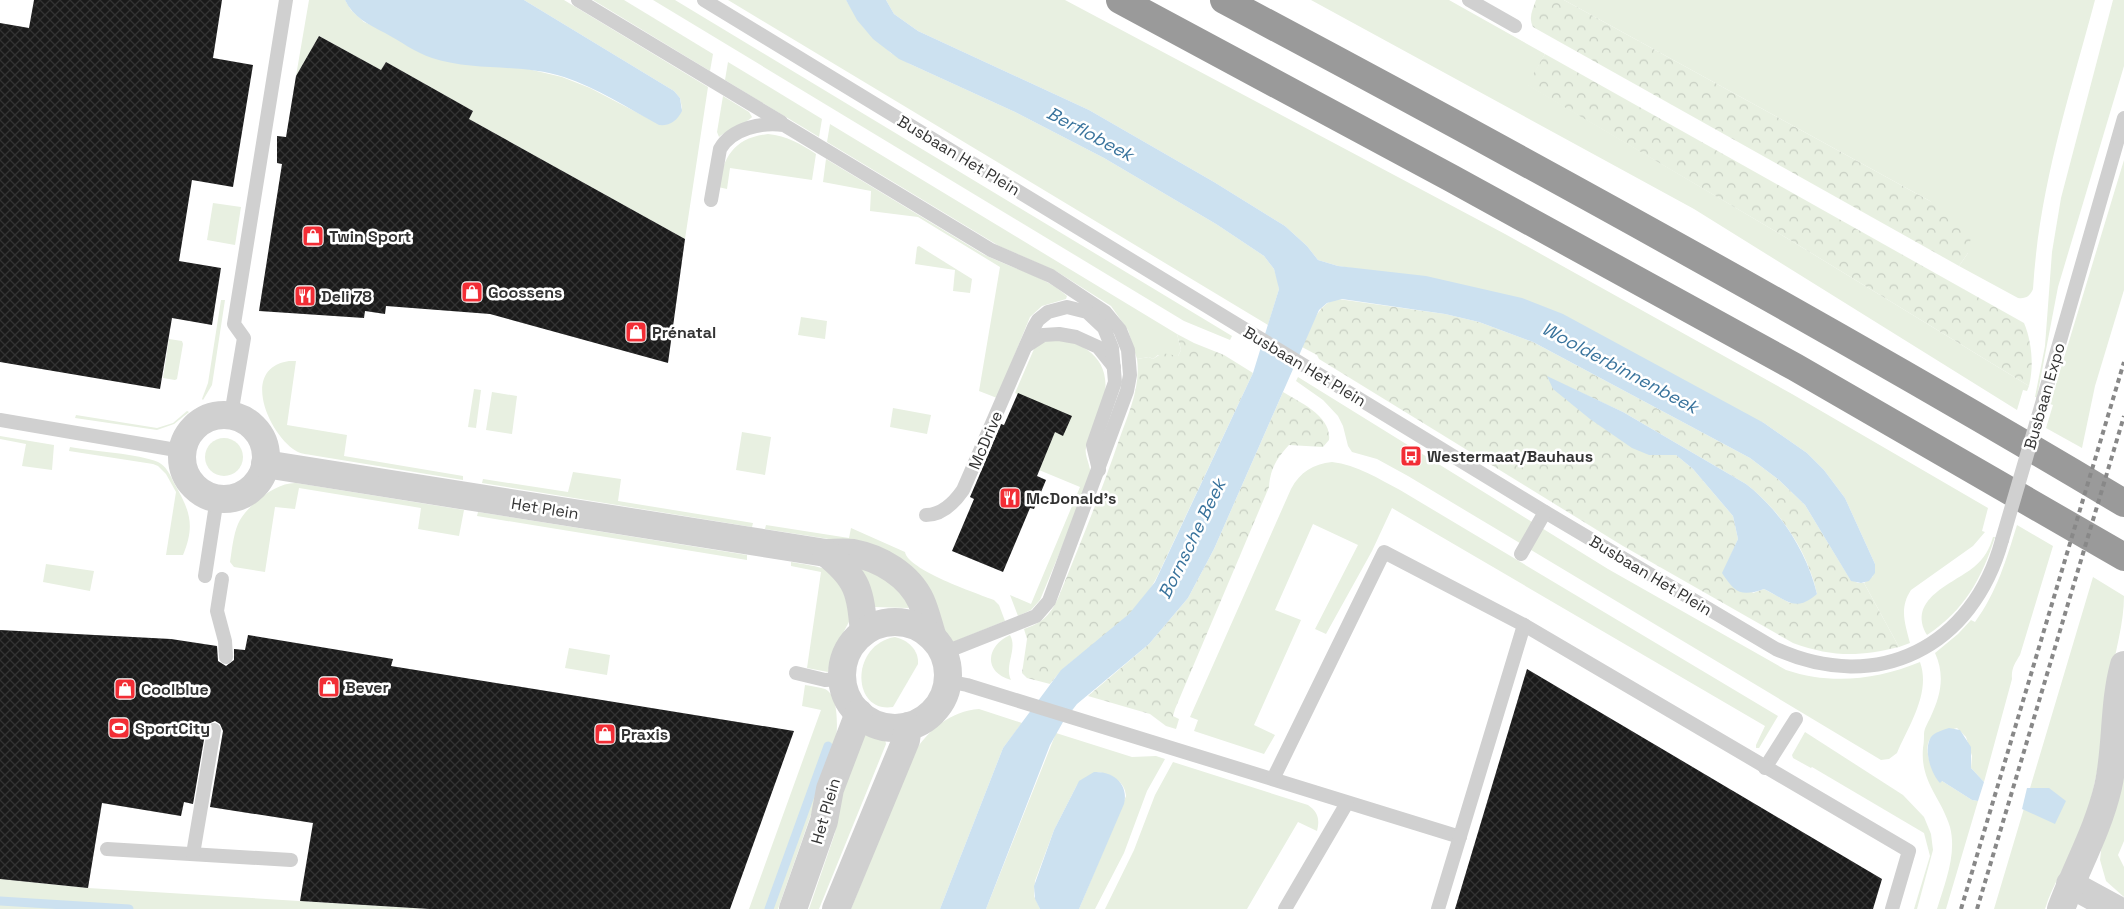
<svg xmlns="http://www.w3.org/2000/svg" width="2124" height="909" font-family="'Space Grotesk',sans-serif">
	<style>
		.grass { fill: #e8f0e1 }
		.forest { fill: url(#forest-crowns); fill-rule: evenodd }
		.water { fill: #cce1f0 }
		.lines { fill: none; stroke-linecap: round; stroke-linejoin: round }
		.stream { stroke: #cce1f0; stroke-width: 9 }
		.building { fill: url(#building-cross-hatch) }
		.service { stroke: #d0d0d0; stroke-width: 14 }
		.minor { stroke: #d0d0d0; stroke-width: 28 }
		.motorway { stroke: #9a9a9a; stroke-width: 28 }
		.rail { stroke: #888; stroke-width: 4; stroke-dasharray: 5 4; stroke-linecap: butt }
		.service-bridge { stroke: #d0d0d0; stroke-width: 14 }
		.labels { text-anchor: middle; stroke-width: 5; stroke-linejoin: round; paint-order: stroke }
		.street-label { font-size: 16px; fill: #333; stroke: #fff }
		.poi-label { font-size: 16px; font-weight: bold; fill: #333; stroke: #fff; text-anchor: start }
		.water-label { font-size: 18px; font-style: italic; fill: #39739c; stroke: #fff }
	</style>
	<defs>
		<pattern id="forest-crowns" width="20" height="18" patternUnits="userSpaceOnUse" patternTransform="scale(1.25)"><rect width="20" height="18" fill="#e8f0e1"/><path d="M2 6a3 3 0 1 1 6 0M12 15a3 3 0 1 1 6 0" fill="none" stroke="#c7cec2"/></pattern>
		<pattern id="building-cross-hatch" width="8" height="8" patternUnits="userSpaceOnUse" patternTransform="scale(1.25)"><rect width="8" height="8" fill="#1a1a1a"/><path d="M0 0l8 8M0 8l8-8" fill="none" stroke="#333"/></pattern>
	</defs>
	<rect width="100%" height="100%" fill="#fff"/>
	<g class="grass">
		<polygon points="309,0 345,0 351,10 364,22 459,63 528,69 562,77 590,88 659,124 664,125 674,121 682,108 680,98 674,91 524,0 564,0 708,87 685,239 469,119 473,111 386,62 381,70 319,36 296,76"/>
		<polygon points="593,0 624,0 713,54 710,71"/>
		<polygon points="653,0 675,0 1232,336 1230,340 1184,321"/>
		<polygon points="728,0 846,0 864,28 891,53 910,64 1015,112 1104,158 1216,224 1264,256 1274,269 1278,282 1279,289 1268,325"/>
		<path d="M 886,0 L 1065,0 L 1505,234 L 1792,394 L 1988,508 L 1982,531 L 1985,532 L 1973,546 L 1911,590 C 1899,608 1905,624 1910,643 L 1899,647 L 1864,583 L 1873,576 L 1875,564 L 1845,498 L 1824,470 L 1807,453 L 1764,423 L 1371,271 L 1338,266 L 1318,260 L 1307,246 L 1285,226 L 1214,182 L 1089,110 L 918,31 L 894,14 Z"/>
		<polygon points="1311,0 1449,0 1545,54 1528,85 1785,237 2029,386 2027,391 2023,390 2017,410 1694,209"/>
		<path d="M 1564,0 L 2095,0 C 2069,97 2039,188 2033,289 C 2030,296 2026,299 2018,298 L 1959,266 L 1968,253 L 1930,201 Z"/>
		<polygon points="2113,0 2124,0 2124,66 2058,287 2037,397 2035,397 2045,346 2052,252 2061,198"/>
		<polygon points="728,62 822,119 819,137 725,80"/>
		<path d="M 723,96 L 749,112 L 752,117 C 748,122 726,131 719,137 L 717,132 Z"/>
		<polygon points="830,124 1177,334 1181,350 1178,356 1158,355 1153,359 1149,357 1137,359 1128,330 1111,306 1056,271 999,246 827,142"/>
		<path d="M 768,134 C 787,136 801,144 816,154 L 812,180 L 730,168 L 727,189 L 718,187 C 724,156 734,138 768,134 Z"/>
		<path d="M 826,159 L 983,254 C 1010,268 1044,275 1067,296 L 1066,299 L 1042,306 L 1030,317 L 997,398 L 979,391 L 1000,267 L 918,217 L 870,211 L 871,191 L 823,182 Z"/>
		<polygon points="2124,160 2124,290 2095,386 2082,448 2046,428 2053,405 2050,404"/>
		<polygon points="213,203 241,207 235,245 207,240"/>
		<polygon points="919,246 972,279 970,293 953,291 955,270 915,264 917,247"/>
		<polygon points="221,300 225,300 212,385 203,400 202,399 208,383"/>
		<polygon points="801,317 827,321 825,339 798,335"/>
		<polygon points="169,339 182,341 183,344 177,379 175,380 163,378"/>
		<path d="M 1047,339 C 1080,339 1110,356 1105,393 C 1102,412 1090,429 1086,448 C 1084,455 1091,466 1091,477 L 1040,600 L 1031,610 L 1018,616 L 1010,595 L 1031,604 L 1080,487 L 1039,470 L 1055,432 L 1071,416 L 1015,393 L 1034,349 Z"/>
		<path d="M 289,361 L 296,361 L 287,425 L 347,435 L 344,456 L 463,476 L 463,480 L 311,455 C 304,454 298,453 293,449 C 267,430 241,368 289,361 Z"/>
		<path d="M 1298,377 L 1608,569 L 1786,670 C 1831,685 1876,680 1920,662 C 1931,693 1909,725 1897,753 L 1889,759 L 1881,760 L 1408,476 L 1377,459 L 1352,452 L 1348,446 L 1343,426 L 1338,416 L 1323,400 L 1296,381 Z"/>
		<polygon points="474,389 481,390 476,428 468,427"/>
		<polygon points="492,392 517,396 512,434 486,430"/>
		<polygon points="893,408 931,415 927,434 890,427"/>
		<polygon points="187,411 189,412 174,424 157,430 75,418 76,415 157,428 173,423"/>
		<polygon points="742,432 771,437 765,475 736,470"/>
		<polygon points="0,436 54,445 52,470 22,466 26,444 0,439"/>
		<circle cx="224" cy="457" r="19"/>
		<path d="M 70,447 C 92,451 139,454 158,462 C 166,466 170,474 174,483 C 189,509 196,524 183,555 L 166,555 L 176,492 L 166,474 L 158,466 L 153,464 L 69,451 Z"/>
		<path d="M 1332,462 C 1357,465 1379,479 1400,490 L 1778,716 L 1759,748 L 1756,748 L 1756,745 L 1765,726 L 1392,508 L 1372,551 L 1326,634 L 1315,629 L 1358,545 L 1313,524 L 1275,610 L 1301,620 L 1254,725 L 1275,735 L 1264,754 L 1194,731 L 1198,720 L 1190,717 L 1291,489 C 1300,472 1313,464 1332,462 Z"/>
		<polygon points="573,472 621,479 618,501 753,523 752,527 482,483 483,479 568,492"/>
		<path d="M 296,483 L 464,510 L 459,536 L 418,529 L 421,508 L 299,488 L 295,509 L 275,507 L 265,572 L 234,567 L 230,562 C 232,550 233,536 238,524 C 246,506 276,482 296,483 Z"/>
		<polygon points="478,512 747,555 747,560 477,516"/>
		<path d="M 766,525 L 849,538 L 851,528 L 905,552 C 908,570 976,593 994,600 L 999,605 L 1005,621 L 953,642 L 948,642 L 942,629 L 848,542 L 765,529 Z"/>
		<path d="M 2017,525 L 2053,546 L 2020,655 C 2015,663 2011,669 2012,679 L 1984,782 L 1971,768 L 1972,756 L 1966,737 L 1957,728 C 1951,730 1940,731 1934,735 C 1920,744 1932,770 1938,780 L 1942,781 L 1972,800 L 1978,801 L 1946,909 L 1937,909 C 1945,883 1957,854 1950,827 C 1941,797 1920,782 1923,748 C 1924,743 1924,737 1924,734 C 1924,728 1929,721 1931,716 C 1941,695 1945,675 1935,653 L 1958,634 L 1971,620 L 1975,622 C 1997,592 2006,560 2017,525 Z"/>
		<path d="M 1993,537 L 1995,537 C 1982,578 1964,611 1927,635 C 1906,599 1953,584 1974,567 C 1984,559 1990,548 1993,537 Z"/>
		<path d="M 791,562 C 841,570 838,570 851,618 L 832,654 L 828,672 L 807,668 L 821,572 L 791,566 Z"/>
		<polygon points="46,564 94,571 90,591 43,582"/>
		<polygon points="865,565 904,594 909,608 875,607 859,567"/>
		<path d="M 2093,577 L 2124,596 C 2124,624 2115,651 2111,679 C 2103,731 2099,783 2080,833 C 2070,859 2053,882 2045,909 L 1994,909 Z"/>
		<path d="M 1010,635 C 1018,649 1004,665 1011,680 C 983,672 986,646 1010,635 Z"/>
		<path d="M 895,637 C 908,640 919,650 918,664 L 893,707 C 852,714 849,645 895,637 Z"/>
		<polygon points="569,648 610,655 607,675 565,668"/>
		<path d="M 805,685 C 811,686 819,687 825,689 C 840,696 837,730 836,743 L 778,909 L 749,909 L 821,710 L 802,706 Z"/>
		<path d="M 979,709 L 1022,723 L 1003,748 L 940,909 L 851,909 L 914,753 C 928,730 951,711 979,709 Z"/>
		<polygon points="1805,732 1903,795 1924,817 1931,834 1933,850 1917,909 1914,909 1930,856 1924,833 1812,767 1811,768 1793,758 1792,755"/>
		<polygon points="862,733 885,739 886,744 819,909 809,909 835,833 841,780"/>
		<path d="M 1056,733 L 1132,757 L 1156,756 L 1165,759 L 1147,791 L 1124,853 L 1095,909 L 1079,909 L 1126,796 C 1125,781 1112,775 1098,772 L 1077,785 L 1054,830 L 1035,881 L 1034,896 L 1040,909 L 986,909 Z"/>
		<polygon points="2124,746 2124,841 2118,855 2124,867 2124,897 2106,881 2100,860 2102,842"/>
		<path d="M 1173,762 L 1308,805 C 1318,812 1320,819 1317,831 L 1298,822 L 1247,909 L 1105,909 L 1134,850 L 1155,795 Z"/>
		<polygon points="0,879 88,888 429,909 0,909"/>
	</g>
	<g class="forest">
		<path d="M 1536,0 L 1564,0 L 1930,201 L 1960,226 L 1971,237 L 1968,253 L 1959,266 L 1533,27 C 1528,17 1533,9 1536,0 Z"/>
		<path d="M 1545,54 L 2024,323 C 2032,342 2034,366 2029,386 L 1785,237 L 1527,85 Z"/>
		<path d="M 1338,299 L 1445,314 L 1479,322 L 1533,342 L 1750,458 L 1779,480 L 1805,505 L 1850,579 L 1858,583 L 1864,583 L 1899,647 C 1859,657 1832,657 1793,643 L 1623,546 L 1319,359 L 1317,355 L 1302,347 C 1311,329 1316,303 1338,299 ZM 1547,377 L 1623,412 L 1746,484 C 1780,510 1808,552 1817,594 L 1790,603 L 1764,589 L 1753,593 L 1723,573 L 1738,539 L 1733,516 L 1693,469 L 1676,455 L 1664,454 Z"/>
		<path d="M 1177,334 L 1194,343 L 1224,355 L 1253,373 L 1158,575 C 1144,604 1113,632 1087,650 C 1072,661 1061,669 1050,684 L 1027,678 L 1022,673 L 1027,639 L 1024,629 C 1043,623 1051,614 1059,596 C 1080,544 1101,493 1119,440 C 1128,414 1141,387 1137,359 L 1149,357 L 1153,359 L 1162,353 L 1178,356 L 1181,350 Z"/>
		<path d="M 1283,392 C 1299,402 1332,416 1329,440 L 1323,447 L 1289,445 C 1277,458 1270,469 1269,487 L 1175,709 L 1173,716 L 1179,719 L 1176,729 L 1166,726 L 1150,714 L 1088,696 L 1149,644 L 1188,598 L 1214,549 Z"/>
	</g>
	<g class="water">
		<path d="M 345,0 L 524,0 L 674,91 L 680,98 L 682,111 C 677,121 670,126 659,125 C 628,108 597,88 564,77 C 521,63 475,72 432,58 C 416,53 400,41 385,33 C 369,25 353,17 345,0 Z"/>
		<polygon points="846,0 886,0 894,14 918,31 1089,110 1214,182 1285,226 1307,246 1318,260 1338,266 1426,276 1522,298 1563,314 1764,423 1807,453 1824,470 1845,498 1875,564 1875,573 1869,581 1861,583 1851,581 1805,505 1779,480 1750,458 1533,342 1479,322 1445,314 1342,299 1327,303 1319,310 1214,549 1188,598 1149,644 1077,704 1063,722 1050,745 986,909 940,909 1003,748 1061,670 1129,614 1155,582 1253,373 1279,289 1274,269 1264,256 1216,224 1104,158 1015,112 899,59 873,39 857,20"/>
		<path d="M 1547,376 L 1623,412 L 1746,484 C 1780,510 1807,552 1817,594 C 1794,614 1786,599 1764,589 C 1741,597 1735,593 1722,573 L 1738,539 L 1733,516 L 1693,469 L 1676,455 L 1649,455 L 1632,448 L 1590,419 L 1553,389 Z"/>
		<path d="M 1949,728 L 1960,730 L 1971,747 L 1971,768 L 1984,782 L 1978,801 L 1972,800 L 1942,781 L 1940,783 C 1931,774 1923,749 1931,737 C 1935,732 1943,730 1949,728 Z"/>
		<path d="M 1094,772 C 1113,771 1129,784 1124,804 L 1079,909 L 1040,909 L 1035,899 L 1034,886 L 1054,830 L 1079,781 Z"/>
		<polygon points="2027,788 2049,788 2066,801 2055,824 2022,809"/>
	</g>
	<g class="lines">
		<g class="stream">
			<polyline points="0,901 129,909"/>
			<polyline points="769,909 828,746"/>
		</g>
	</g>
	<g class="building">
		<polygon points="34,0 222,0 213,58 253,65 233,187 192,180 179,261 221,268 212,325 172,318 160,389 0,362 0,23 29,28"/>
		<polygon points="319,36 381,70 386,62 473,111 469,119 685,239 668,363 490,314 386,306 385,314 365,311 364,318 259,311 282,164 277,163 277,136 286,137 296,76"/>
		<polygon points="1018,393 1072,416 1063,436 1055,432 1037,476 1046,480 1034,509 1030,508 1003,572 952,551 974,499 970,497 982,469 1001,424 1004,425"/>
		<polygon points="0,630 171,639 217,646 218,661 226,666 234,660 234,649 245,650 248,635 393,659 391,666 794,731 730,909 429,909 300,901 313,823 210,807 223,731 220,724 215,721 208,724 206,728 193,804 184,802 181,816 102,803 88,888 0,879"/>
		<polygon points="1527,669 1882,879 1873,909 1455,909"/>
	</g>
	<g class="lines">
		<g class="service">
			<polyline points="578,0 781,122"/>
			<path d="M 704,0 L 1545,512 L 1776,649 C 1878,695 1973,647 2002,540"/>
			<polyline points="1469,0 1515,26"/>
			<path d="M 711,200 L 720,149 C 732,128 762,122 784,125 L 991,250 L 1051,276 L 1105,312 L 1120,330 L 1128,350 L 1130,375 L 1127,391 L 1049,601 L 1036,616 L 943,653"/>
			<polyline points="1026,346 1043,335 1059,334 1076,337 1098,347 1114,367"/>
			<polyline points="2043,400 2124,118"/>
			<polyline points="231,415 244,338 234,324 286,0"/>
			<polyline points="0,420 182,451"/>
			<path d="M 926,515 C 942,515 954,503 963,490 L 1034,327 L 1038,320 L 1048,312 L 1067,307 L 1087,312 L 1104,328 L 1112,348 L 1115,382 L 1093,445 L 1099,470"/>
			<polyline points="1521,554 1545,512"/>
			<polyline points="205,576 217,498"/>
			<polyline points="222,579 217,611 225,641 226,657"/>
			<polyline points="796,673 825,680 842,679"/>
			<polyline points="947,681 967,685 1460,837"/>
			<polyline points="1765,768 1796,719"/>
			<polyline points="1273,779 1384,552 1524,625 1909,851 1892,909"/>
			<polyline points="107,849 291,860"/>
			<polyline points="193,854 214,730"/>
			<polyline points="1285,909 1347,803"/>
			<polyline points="1438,909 1524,625"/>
		</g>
		<g class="minor">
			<circle cx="224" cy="457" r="42"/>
			<path d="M 265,464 L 826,553 C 834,553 844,552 853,553 C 880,558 909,575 921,601 C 926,612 929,626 933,638"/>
			<path d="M 826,553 C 859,579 860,592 864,632"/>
			<circle cx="895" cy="675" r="53"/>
			<polyline points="2070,884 2116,909"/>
			<polyline points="793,909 824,821 830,789 859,713"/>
			<polyline points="836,909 906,740 908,726"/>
			<path d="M 2061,909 C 2076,868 2098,830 2108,787 C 2117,748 2113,705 2124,665"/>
		</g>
		<g class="motorway">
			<polyline points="1120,0 1451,178 1795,367 2124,557"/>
			<path d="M 1224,0 C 1527,161 1829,327 2124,503"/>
		</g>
		<g class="rail">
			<polyline points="1961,909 2124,362"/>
			<polyline points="1977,909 2124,416"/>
		</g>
		<polyline class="service-bridge" points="2002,540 2043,400"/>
	</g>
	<defs>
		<g id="shop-square" transform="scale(1.125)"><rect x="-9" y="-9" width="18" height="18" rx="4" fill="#f22d35" stroke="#fff"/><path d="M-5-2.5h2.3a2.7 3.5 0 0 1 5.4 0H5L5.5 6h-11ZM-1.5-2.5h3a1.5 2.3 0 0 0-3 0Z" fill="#fff"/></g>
		<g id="restaurant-square" transform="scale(1.125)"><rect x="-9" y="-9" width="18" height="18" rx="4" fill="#f22d35" stroke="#fff"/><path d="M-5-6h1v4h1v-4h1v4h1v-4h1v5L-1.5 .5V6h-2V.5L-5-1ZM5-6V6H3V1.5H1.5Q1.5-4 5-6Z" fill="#fff"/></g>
		<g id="bus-square" transform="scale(1.125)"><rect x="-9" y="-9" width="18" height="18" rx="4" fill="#f22d35" stroke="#fff"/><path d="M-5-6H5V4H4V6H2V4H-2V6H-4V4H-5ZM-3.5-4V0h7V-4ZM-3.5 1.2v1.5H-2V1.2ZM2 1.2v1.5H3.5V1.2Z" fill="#fff"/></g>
		<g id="stadium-square" transform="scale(1.125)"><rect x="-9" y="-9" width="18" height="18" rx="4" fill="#f22d35" stroke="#fff"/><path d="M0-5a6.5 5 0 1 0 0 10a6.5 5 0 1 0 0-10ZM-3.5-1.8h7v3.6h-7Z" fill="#fff"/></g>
	</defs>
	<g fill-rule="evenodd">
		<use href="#shop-square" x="313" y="236"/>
		<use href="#shop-square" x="472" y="292"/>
		<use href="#restaurant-square" x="305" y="296"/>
		<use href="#shop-square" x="636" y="332"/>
		<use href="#bus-square" x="1411" y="456"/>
		<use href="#restaurant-square" x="1010" y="498"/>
		<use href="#shop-square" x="329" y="687"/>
		<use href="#shop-square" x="125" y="689"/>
		<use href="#stadium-square" x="119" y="728"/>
		<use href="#shop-square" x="605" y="734"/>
	</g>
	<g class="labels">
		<g class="street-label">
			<text transform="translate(959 155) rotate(31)" y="6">Busbaan Het Plein</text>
			<text transform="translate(1305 366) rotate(31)" y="6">Busbaan Het Plein</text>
			<text transform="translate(2044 396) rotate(-74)" y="6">Busbaan Expo</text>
			<text transform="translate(985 440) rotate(-67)" y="6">McDrive</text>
			<text transform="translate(545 508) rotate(9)" y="6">Het Plein</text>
			<text transform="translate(1651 575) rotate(31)" y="6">Busbaan Het Plein</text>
			<text transform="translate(825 811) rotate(-74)" y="6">Het Plein</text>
		</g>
		<g class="poi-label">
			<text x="329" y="242">Twin Sport</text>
			<text x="488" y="298">Goossens</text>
			<text x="321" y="302">Deli 78</text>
			<text x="652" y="338">Prénatal</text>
			<text x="1427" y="462">Westermaat/Bauhaus</text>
			<text x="1026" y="504">McDonald's</text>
			<text x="345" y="693">Bever</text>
			<text x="141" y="695">Coolblue</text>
			<text x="135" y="734">SportCity</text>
			<text x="621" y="740">Praxis</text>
		</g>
		<g class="water-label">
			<text transform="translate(1090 134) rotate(28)" y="6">Berflobeek</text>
			<text transform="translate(1620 368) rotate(28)" y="6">Woolderbinnenbeek</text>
			<text transform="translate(1192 539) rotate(-64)" y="6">Bornsche Beek</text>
		</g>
	</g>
</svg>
